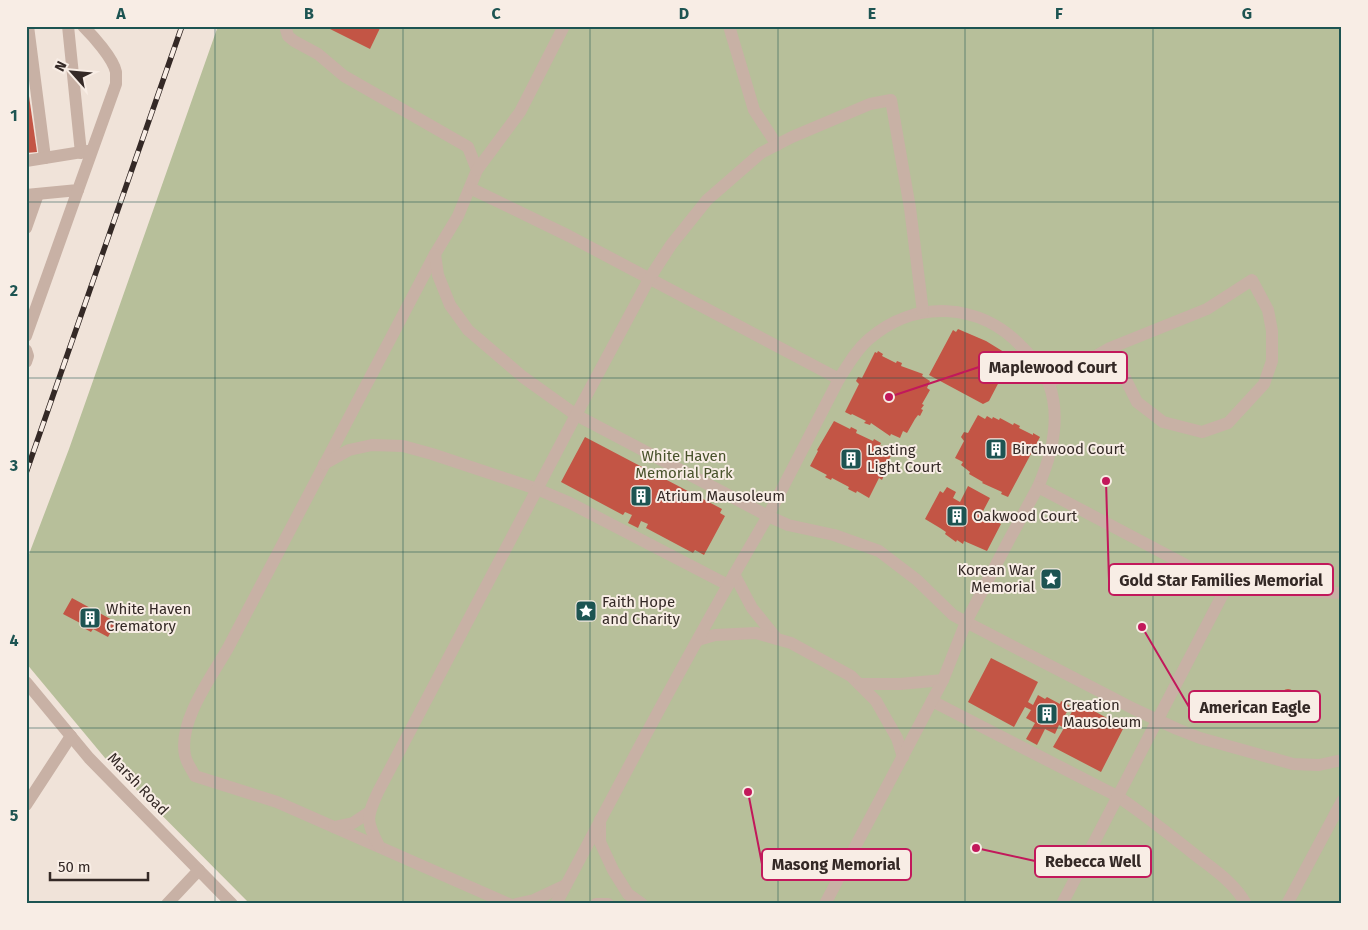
<svg xmlns="http://www.w3.org/2000/svg" width="1368" height="930" font-family="'Fira Sans',sans-serif">
	<style>
		.green { fill: #b7bf9a }
		.building { fill: #c35545 }
		.lines { fill: none; stroke-linecap: round; stroke-linejoin: round }
		.minor { stroke: #c8b1a5; stroke-width: 12 }
		.rail-casing { stroke: #342926; stroke-width: 5.5 }
		.rail { stroke: #f8ede5; stroke-width: 4; stroke-dasharray: 11; stroke-linecap: butt }
		.grid { fill: none; stroke: #1d5452; stroke-width: 1; stroke-opacity: 0.55 }
		.labels { text-anchor: middle; stroke-width: 4; stroke-linejoin: round; paint-order: stroke }
		.poi-label { font-size: 15px; fill: #342926; stroke: #f8ede5; text-anchor: start }
		.park-label { font-size: 15px; fill: #48522b; stroke: #f8ede5 }
		.street-label { font-size: 15px; fill: #342926; stroke: #f8ede5 }
		.leader { fill: none; stroke: #c2185b; stroke-width: 2 }
		.callout-dot { fill: #c2185b; stroke: #f8ede5; stroke-width: 2 }
		.callout { fill: #f8ede5; stroke: #c2185b; stroke-width: 2 }
		.callout-label { font-size: 16px; text-anchor: middle; font-weight: bold; fill: #342926 }
		.neatline { fill: none; stroke: #1d5452; stroke-width: 2 }
		.grid-label { font-size: 16px; text-anchor: middle; font-weight: bold; fill: #1d5452 }
	</style>
	<rect width="100%" height="100%" fill="#f0e3d9"/>
	<polygon class="green" points="218,26 1342,26 1342,904 250,904 105,758 26,663 26,562 69,449"/>
	<g class="building">
		<polygon points="324,26 381,26 370,49"/>
		<polygon points="26,75 37,152 26,153"/>
		<polygon points="958,329 986,341 1012,357 989,401 983,404 929,375 953,330 956,332"/>
		<polygon points="878,351 883,354 882,356 896,363 897,361 902,363 901,366 923,374 922,376 930,381 927,388 930,390 922,404 924,405 921,409 923,410 920,416 918,415 915,419 907,433 903,431 900,438 891,434 890,436 871,423 870,425 864,423 866,421 852,414 851,415 845,412 859,384 856,381 858,377 862,378 875,352 877,353"/>
		<polygon points="978,415 985,419 987,416 992,419 993,417 999,420 1000,418 1013,425 1014,423 1020,426 1019,428 1033,435 1033,433 1040,437 1008,497 1001,494 1002,492 982,483 983,482 969,474 970,472 961,465 963,462 955,458 964,441 961,437 964,432 968,433"/>
		<polygon points="834,421 850,429 851,427 857,430 856,433 873,441 874,439 881,443 880,445 893,452 882,472 885,473 882,480 879,478 869,498 857,491 856,493 848,489 849,487 832,478 831,480 825,477 827,475 810,466 818,451 817,450"/>
		<polygon points="585,437 722,509 720,513 725,516 704,555 695,550 693,553 646,528 648,524 641,521 638,528 628,523 632,515 625,512 623,515 561,482"/>
		<polygon points="968,486 990,498 982,513 1001,524 987,551 964,541 963,544 957,540 956,542 945,534 946,532 940,528 925,519 940,491 943,493 947,487 956,492 953,498 960,502"/>
		<polygon points="72,598 116,622 108,637 93,629 91,632 80,626 82,624 63,614"/>
		<polygon points="991,658 1038,682 1028,702 1033,705 1038,695 1045,699 1047,697 1060,704 1061,701 1070,706 1063,719 1067,721 1077,702 1124,727 1101,772 1053,747 1064,728 1059,725 1055,734 1045,729 1037,745 1026,739 1035,723 1026,718 1031,710 1025,707 1014,727 968,702"/>
		<circle cx="1288" cy="696" r="7"/>
	</g>
	<g class="lines">
		<g class="minor">
			<polyline points="28,26 45,158"/>
			<polyline points="68,26 81,153"/>
			<path d="M 285,26 L 288,36 L 294,41 L 318,54 L 344,76 L 468,147 L 477,170 L 458,216 L 435,254 L 228,648 C 212,676 178,721 185,755 C 186,762 192,770 195,776 L 277,802 L 509,904"/>
			<polyline points="729,26 754,110 777,145"/>
			<polyline points="26,161 88,151"/>
			<polyline points="477,170 520,112 564,26"/>
			<path d="M 470,188 L 569,236 L 839,379 C 848,365 856,350 869,339 C 915,299 980,302 1022,347 C 1032,357 1044,371 1049,384 C 1061,417 1052,455 1038,487 L 1222,584 L 1233,588 L 1342,593"/>
			<path d="M 26,195 L 78,190 L 116,84 C 116,80 116,75 116,72 C 113,58 93,36 83,26"/>
			<polyline points="26,228 38,194"/>
			<polyline points="435,254 438,275 450,305 468,330 523,377 576,415 768,516 839,379"/>
			<polyline points="26,336 78,190"/>
			<polyline points="26,350 28,356 26,362"/>
			<polyline points="1049,383 1110,348 1207,309 1252,280 1268,310 1272,331 1272,361 1264,384 1228,423 1202,432 1163,422 1137,402 1110,348"/>
			<polyline points="324,464 349,450 372,445 403,446 432,454 537,489 570,503 728,585"/>
			<polyline points="1038,487 1009,540 966,622 1134,709 1177,729 1200,738 1293,764 1319,765 1342,760"/>
			<polyline points="734,574 752,608 777,639"/>
			<polyline points="698,640 715,635 756,633 791,643 851,676 876,701 897,738 903,757"/>
			<polyline points="26,682 89,758 232,904"/>
			<polyline points="859,684 900,684 943,680"/>
			<path d="M 932,701 L 1117,796 C 1144,814 1169,834 1194,854 C 1213,869 1234,882 1246,904"/>
			<polyline points="26,805 71,736"/>
			<polyline points="600,820 600,842 613,870 628,894 642,904"/>
			<polyline points="334,827 353,823 368,813"/>
			<path d="M 379,846 C 366,821 366,818 378,792 L 576,415 L 649,279 L 671,245 L 707,200 L 761,153 L 792,137 L 870,104 L 891,100 L 910,208 L 923,312"/>
			<polyline points="167,904 199,870"/>
			<polyline points="516,904 534,900 566,885"/>
			<path d="M 556,904 C 625,774 693,643 768,516 L 788,525 L 834,535 L 879,551 L 917,580 L 953,615 L 966,622 L 943,680 L 825,904"/>
			<polyline points="596,904 608,904"/>
			<polyline points="1062,904 1227,586"/>
			<polyline points="1287,904 1342,801"/>
		</g>
		<g class="rail-casing">
			<polyline id="rail" points="26,473 182,26"/>
		</g>
		<use href="#rail" class="rail"/>
	</g>
	<path class="grid" d="M 215,26 L 215,904M 403,26 L 403,904M 590,26 L 590,904M 778,26 L 778,904M 965,26 L 965,904M 1153,26 L 1153,904M 26,202 L 1342,202M 26,378 L 1342,378M 26,552 L 1342,552M 26,728 L 1342,728"/>
	<defs>
		<g id="building-square" transform="scale(1.125)"><rect x="-9" y="-9" width="18" height="18" rx="4" fill="#1d5452" stroke="#f8ede5"/><path d="M-4-6H4V6H1V3H-1V6H-4ZM-2.5-4.3h1.7v1.8h-1.7ZM.8-4.3h1.7v1.8H.8ZM-2.5-1h1.7V.8h-1.7ZM.8-1h1.7V.8H.8Z" fill="#fff"/></g>
		<g id="sight-square" transform="scale(1.125)"><rect x="-9" y="-9" width="18" height="18" rx="4" fill="#1d5452" stroke="#f8ede5"/><path d="M0-6L1.8-2.2L6-1.7L2.9 1.2L3.7 5.4L0 3.3L-3.7 5.4L-2.9 1.2L-6-1.7L-1.8-2.2Z" fill="#fff"/></g>
	</defs>
	<g fill-rule="evenodd">
		<use href="#building-square" x="996" y="449"/>
		<use href="#building-square" x="851" y="459"/>
		<use href="#building-square" x="641" y="496"/>
		<use href="#building-square" x="957" y="516"/>
		<use href="#sight-square" x="1051" y="579"/>
		<use href="#sight-square" x="586" y="611"/>
		<use href="#building-square" x="90" y="618"/>
		<use href="#building-square" x="1047" y="714"/>
	</g>
	<g class="labels">
		<g class="poi-label">
			<text x="1012" y="454">Birchwood Court</text>
			<text x="867" y="455">Lasting<tspan x="867" dy="17">Light Court</tspan></text>
			<text x="657" y="501">Atrium Mausoleum</text>
			<text x="973" y="521">Oakwood Court</text>
			<text x="1035" y="575" text-anchor="end">Korean War<tspan x="1035" dy="17">Memorial</tspan></text>
			<text x="602" y="607">Faith Hope<tspan x="602" dy="17">and Charity</tspan></text>
			<text x="106" y="614">White Haven<tspan x="106" dy="17">Crematory</tspan></text>
			<text x="1063" y="710">Creation<tspan x="1063" dy="17">Mausoleum</tspan></text>
		</g>
		<g class="park-label">
			<text x="684" y="461">White Haven<tspan x="684" dy="17">Memorial Park</tspan></text>
		</g>
		<g class="street-label">
			<text transform="translate(138 784) rotate(46)" y="5">Marsh Road</text>
		</g>
	</g>
	<path class="leader" d="M889 397L979 367M1106 481L1109 580M1142 627L1189 707M976 848L1035 861M748 792L762 864"/>
	<g class="callout-dot">
		<circle cx="889" cy="397" r="5"/>
		<circle cx="1106" cy="481" r="5"/>
		<circle cx="1142" cy="627" r="5"/>
		<circle cx="976" cy="848" r="5"/>
		<circle cx="748" cy="792" r="5"/>
	</g>
	<g class="callout">
		<rect x="979" y="352" width="148" height="31" rx="5"/>
		<rect x="1109" y="564" width="224" height="31" rx="5"/>
		<rect x="1189" y="691" width="131" height="31" rx="5"/>
		<rect x="1035" y="846" width="116" height="31" rx="5"/>
		<rect x="762" y="849" width="149" height="31" rx="5"/>
	</g>
	<g class="callout-label">
		<text x="1053" y="373">Maplewood Court</text>
		<text x="1221" y="586">Gold Star Families Memorial</text>
		<text x="1255" y="713">American Eagle</text>
		<text x="1093" y="867">Rebecca Well</text>
		<text x="836" y="870">Masong Memorial</text>
	</g>
	<rect width="1368" height="930" fill="none" stroke="#f8ede5" stroke-width="55"/>
	<g transform="translate(72 72) rotate(297)" stroke="#f8ede5" stroke-width="4" paint-order="stroke">
	<path d="M0-4L9 19L0 12L-9 19Z" fill="#342926"/>
	<text y="-8" font-size="14" font-weight="bold" text-anchor="middle" fill="#342926">N</text>
	</g>
	<path d="M50 872v8h98v-8" fill="none" stroke="#342926" stroke-width="2.5"/>
	<text x="58" y="872" font-size="15" fill="#342926" stroke="#f8ede5" stroke-width="4" paint-order="stroke">50 m</text>
	<rect x="28" y="28" width="1312" height="874" class="neatline"/>
	<g class="grid-label">
		<text x="121" y="19">A</text>
		<text x="309" y="19">B</text>
		<text x="496" y="19">C</text>
		<text x="684" y="19">D</text>
		<text x="872" y="19">E</text>
		<text x="1059" y="19">F</text>
		<text x="1247" y="19">G</text>
		<text x="14" y="121">1</text>
		<text x="14" y="296">2</text>
		<text x="14" y="471">3</text>
		<text x="14" y="646">4</text>
		<text x="14" y="821">5</text>
	</g>
</svg>
